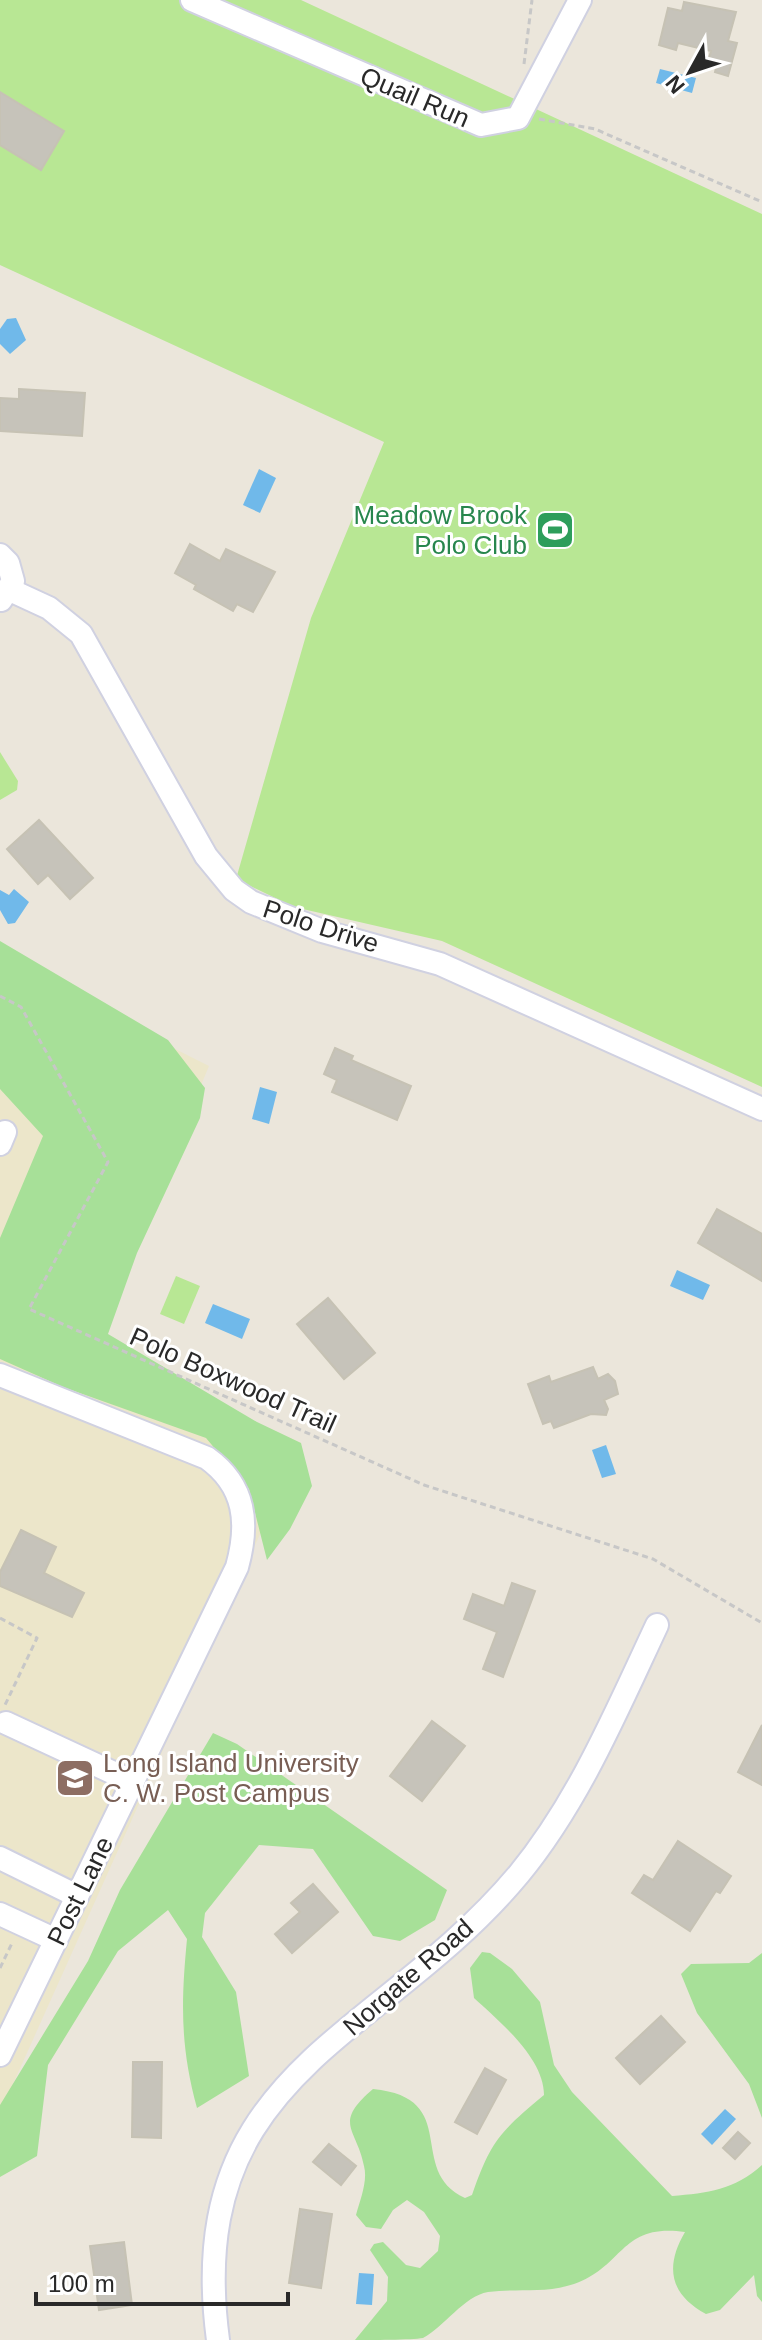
<svg xmlns="http://www.w3.org/2000/svg" width="762" height="2340" font-family="Helvetica,sans-serif">
	<style>
		.education { fill: #ece6ca }
		.green { fill: #a7e098 }
		.pitch { fill: #b8e794 }
		.water { fill: #70b9ea }
		.building { fill: #c6c3ba; stroke: #c6c2b4; stroke-width: 2 }
		.lines { fill: none; stroke-linecap: round; stroke-linejoin: round }
		.minor-casing { stroke: #d0d1e1; stroke-width: 26 }
		.path { stroke: #c7c7c7; stroke-width: 3; stroke-dasharray: 6 4; stroke-linecap: butt }
		.minor { stroke: #fff; stroke-width: 22 }
		.labels { text-anchor: middle; stroke-width: 6; stroke-linejoin: round; paint-order: stroke }
		.street-label { font-size: 26px; fill: #292929; stroke: #fff }
		.leisure-label { font-size: 26px; fill: #27864d; stroke: #fff; text-anchor: end }
		.education-label { font-size: 26px; fill: #785e54; stroke: #fff; text-anchor: start }
	</style>
	<rect width="100%" height="100%" fill="#ebe6db"/>
	<polygon class="education" points="0,961 209,1066 92,1346 301,1443 0,2113"/>
	<g class="green">
		<polygon points="0,941 168,1040 205,1088 200,1118 137,1253 108,1334 257,1422 301,1443 312,1486 290,1529 267,1560 249,1489 206,1438 63,1387 0,1359 0,1238 43,1136 0,1089"/>
		<path d="M 213,1733 L 237,1744 L 447,1890 L 435,1920 L 400,1941 L 373,1936 L 313,1849 L 259,1845 L 205,1913 L 202,1937 L 236,1992 L 249,2076 L 197,2108 C 180,2046 181,2002 187,1939 L 168,1910 L 118,1951 L 48,2065 L 37,2156 L 0,2177 L 0,2105 L 88,1961 L 120,1890 Z"/>
		<path d="M 482,1952 L 490,1953 L 512,1969 L 540,2002 L 554,2065 L 572,2092 L 672,2196 C 708,2193 734,2190 762,2165 L 762,2302 L 757,2296 L 754,2275 L 720,2310 L 706,2314 C 669,2294 665,2266 685,2232 C 620,2223 625,2266 574,2284 C 544,2294 517,2288 488,2292 C 464,2296 444,2327 423,2338 C 412,2340 370,2340 355,2340 L 387,2301 L 388,2277 L 370,2250 L 374,2244 L 383,2242 L 406,2265 L 420,2268 L 438,2251 L 440,2236 L 424,2212 L 407,2200 L 393,2210 L 381,2229 L 366,2227 L 356,2215 C 360,2200 368,2181 364,2166 C 357,2128 332,2124 373,2089 C 463,2098 405,2170 465,2198 L 472,2195 C 491,2140 500,2132 544,2095 C 544,2058 500,2022 474,1998 L 470,1968 Z"/>
		<polygon points="762,1953 762,2118 749,2084 697,2013 681,1974 691,1964 749,1963"/>
	</g>
	<g class="pitch">
		<polygon points="0,0 301,0 762,214 762,1087 442,941 294,907 236,879 311,618 384,442 0,265"/>
		<polygon points="0,752 18,781 17,790 0,800"/>
		<polygon points="176,1276 200,1286 184,1324 160,1314"/>
	</g>
	<g class="water">
		<polygon points="660,69 696,78 692,93 656,83"/>
		<polygon points="16,318 26,340 10,354 0,344 0,329 7,319"/>
		<polygon points="259,469 276,478 260,513 243,505"/>
		<polygon points="14,889 29,902 15,923 8,924 0,910 0,890 9,895"/>
		<polygon points="260,1087 277,1092 269,1124 252,1119"/>
		<polygon points="677,1270 710,1285 703,1300 670,1286"/>
		<polygon points="213,1304 250,1319 242,1339 205,1323"/>
		<polygon points="606,1445 616,1474 602,1478 592,1450"/>
		<polygon points="725,2109 736,2119 712,2145 701,2134"/>
		<polygon points="359,2273 374,2274 372,2305 356,2304"/>
	</g>
	<g class="building">
		<polygon points="684,2 736,12 728,41 737,43 728,76 715,72 718,60 709,58 711,51 678,43 676,50 659,45 668,8 682,11"/>
		<polygon points="0,92 64,131 41,170 0,145"/>
		<polygon points="19,389 85,393 82,436 0,431 0,398 19,399"/>
		<polygon points="190,544 220,561 226,549 275,572 253,612 237,604 233,611 194,589 196,585 175,573"/>
		<polygon points="39,820 93,878 70,899 48,875 38,884 7,849"/>
		<polygon points="335,1048 353,1056 351,1060 411,1086 397,1120 332,1092 337,1080 324,1074"/>
		<polygon points="717,1209 762,1234 762,1281 698,1243"/>
		<polygon points="328,1298 375,1353 344,1379 297,1324"/>
		<polygon points="593,1367 598,1379 608,1374 615,1381 618,1394 604,1400 608,1409 606,1415 591,1414 554,1428 551,1421 543,1424 528,1384 549,1376 551,1382"/>
		<polygon points="21,1530 56,1547 44,1573 84,1593 72,1617 0,1586 0,1572"/>
		<polygon points="512,1583 535,1591 503,1677 483,1669 497,1632 464,1619 473,1594 504,1606"/>
		<polygon points="432,1721 465,1746 422,1801 390,1776"/>
		<polygon points="762,1725 762,1785 738,1772"/>
		<polygon points="678,1841 731,1876 720,1893 716,1891 690,1931 632,1893 644,1875 653,1880"/>
		<polygon points="313,1884 338,1912 292,1953 275,1934 300,1912 291,1903"/>
		<polygon points="661,2016 685,2042 640,2084 616,2058"/>
		<polygon points="133,2062 162,2062 161,2138 132,2137"/>
		<polygon points="485,2068 506,2080 477,2134 455,2122"/>
		<polygon points="738,2132 750,2143 735,2159 723,2148"/>
		<polygon points="329,2144 356,2166 341,2185 313,2162"/>
		<polygon points="300,2209 332,2214 321,2288 289,2283"/>
		<polygon points="124,2242 132,2305 99,2310 90,2246"/>
	</g>
	<g class="lines">
		<g class="minor-casing">
			<g id="minor">
				<polyline points="192,0 481,125 518,118 580,0"/>
				<polyline points="0,555 8,563 13,581 1,600"/>
				<polyline points="10,590 49,608 81,634 206,856 234,890 251,902 322,931 440,964 762,1109"/>
				<polyline points="0,1144 5,1132"/>
				<path d="M 0,1375 L 207,1458 C 246,1486 249,1524 237,1567 L 0,2055"/>
				<polyline points="6,1723 133,1782"/>
				<polyline points="0,1858 77,1896"/>
				<polyline points="0,1914 56,1940"/>
				<path d="M 218,2340 C 182,2070 379,2042 519,1874 C 579,1801 617,1710 657,1625"/>
			</g>
		</g>
		<g class="path">
			<polyline points="524,64 532,0"/>
			<polyline points="539,119 595,129 762,202"/>
			<polyline points="0,996 21,1007 108,1162 29,1309 424,1485 653,1559 762,1623"/>
			<polyline points="0,1618 37,1638 5,1705"/>
			<polyline points="0,1968 13,1941"/>
		</g>
		<use href="#minor" class="minor"/>
	</g>
	<defs>
		<g id="stadium-square" transform="scale(2)"><rect x="-9" y="-9" width="18" height="18" rx="4" fill="#2e9e5b" stroke="#fff"/><path d="M0-5a6.5 5 0 1 0 0 10a6.5 5 0 1 0 0-10ZM-3.5-1.8h7v3.6h-7Z" fill="#fff"/></g>
		<g id="university-square" transform="scale(2)"><rect x="-9" y="-9" width="18" height="18" rx="4" fill="#8d6e63" stroke="#fff"/><path d="M0-5L7-2L0 1L-7-2ZM-4 1L0 2.5L4 1V4Q0 6-4 4Z" fill="#fff"/></g>
	</defs>
	<g fill-rule="evenodd">
		<use href="#stadium-square" x="555" y="530"/>
		<use href="#university-square" x="75" y="1778"/>
	</g>
	<g class="labels">
		<g class="street-label">
			<text transform="translate(415 97) rotate(23)" y="9">Quail Run</text>
			<text transform="translate(321 926) rotate(18)" y="9">Polo Drive</text>
			<text transform="translate(233 1380) rotate(24)" y="9">Polo Boxwood Trail</text>
			<text transform="translate(80 1891) rotate(-64)" y="9">Post Lane</text>
			<text transform="translate(408 1977) rotate(-41)" y="9">Norgate Road</text>
		</g>
		<g class="leisure-label">
			<text x="527" y="524">Meadow Brook<tspan x="527" dy="30">Polo Club</tspan></text>
		</g>
		<g class="education-label">
			<text x="103" y="1772">Long Island University<tspan x="103" dy="30">C. W. Post Campus</tspan></text>
		</g>
	</g>
	<g transform="translate(690 72) rotate(230)" stroke="#ffffff" stroke-width="6" paint-order="stroke">
	<path d="M0-6L14 30L0 20L-14 30Z" fill="#292929"/>
	<text y="-12" font-size="22" font-weight="bold" text-anchor="middle" fill="#292929">N</text>
	</g>
	<path d="M36 2292v12h252v-12" fill="none" stroke="#292929" stroke-width="4"/>
	<text x="48" y="2292" font-size="24" fill="#292929" stroke="#ffffff" stroke-width="6" paint-order="stroke">100 m</text>
</svg>
